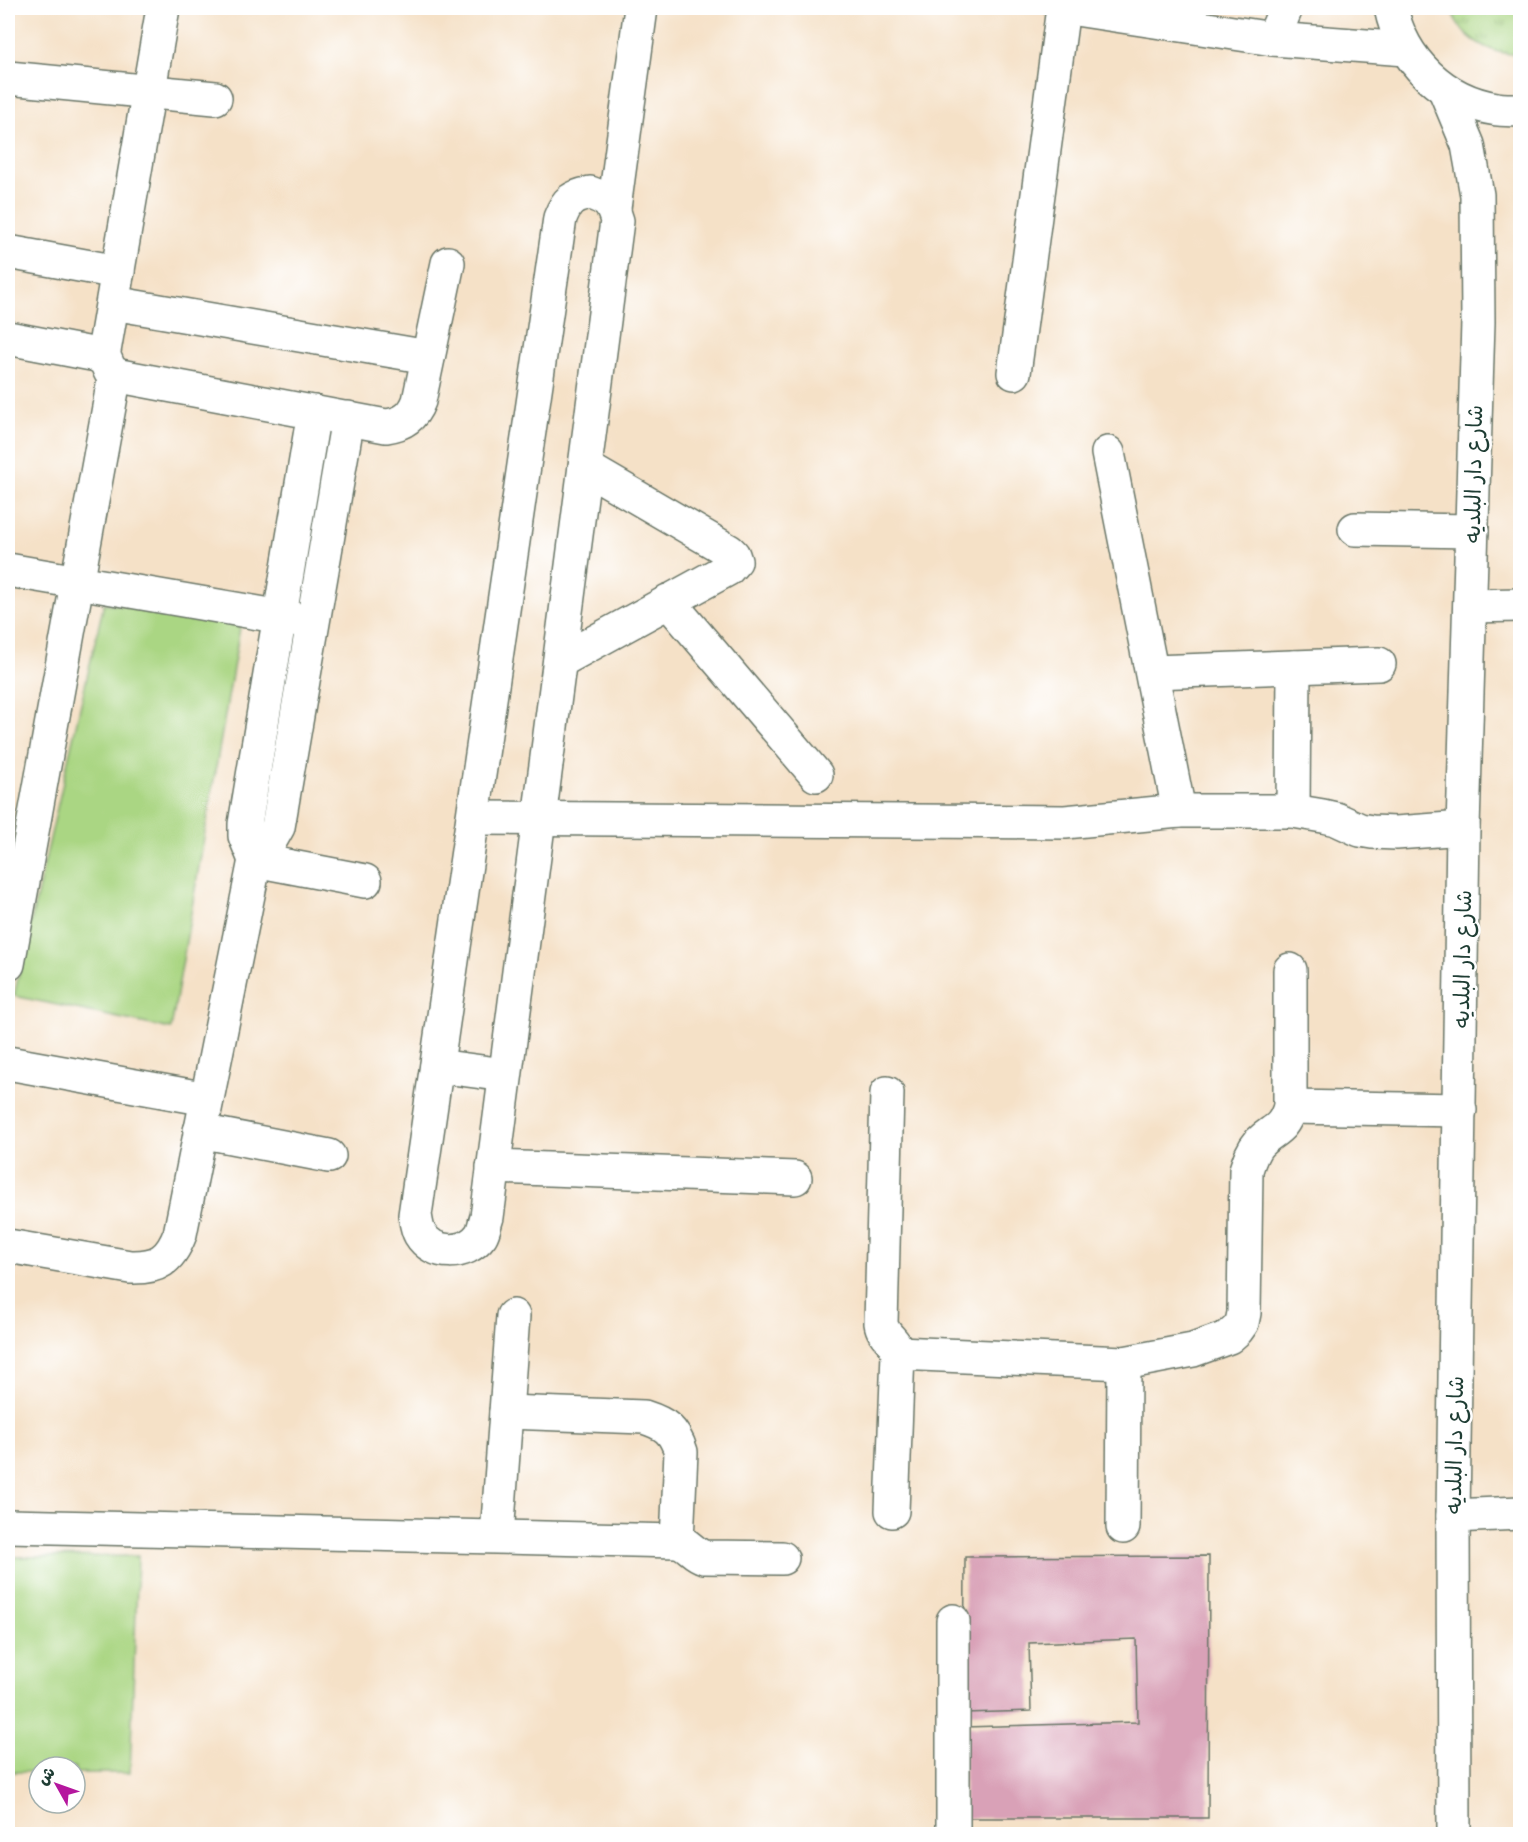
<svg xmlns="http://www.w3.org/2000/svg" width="1528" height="1842" font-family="Mynerve,'Playpen Sans Arabic',sans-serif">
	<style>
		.grass { fill: url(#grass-tufts); stroke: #648a5c; stroke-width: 1.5 }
		.park { fill: #aad683; stroke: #648a5c; stroke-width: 1.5 }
		.building { fill: #d9a1b7 }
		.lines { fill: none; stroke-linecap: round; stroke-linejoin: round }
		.minor-casing { stroke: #6a7667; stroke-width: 36 }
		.minor { stroke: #fff; stroke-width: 33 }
		.labels { text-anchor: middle; stroke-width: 5; stroke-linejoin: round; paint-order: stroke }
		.street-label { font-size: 22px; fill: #1f3d34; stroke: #fff }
	</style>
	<defs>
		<pattern id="grass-tufts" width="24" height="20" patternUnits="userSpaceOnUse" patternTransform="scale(1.5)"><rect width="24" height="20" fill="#aad683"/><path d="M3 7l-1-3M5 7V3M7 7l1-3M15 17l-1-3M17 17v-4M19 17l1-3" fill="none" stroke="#8aaf6c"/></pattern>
	</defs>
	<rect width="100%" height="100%" fill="#fff"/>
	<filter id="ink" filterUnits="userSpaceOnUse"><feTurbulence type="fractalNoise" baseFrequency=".0167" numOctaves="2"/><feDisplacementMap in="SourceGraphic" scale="12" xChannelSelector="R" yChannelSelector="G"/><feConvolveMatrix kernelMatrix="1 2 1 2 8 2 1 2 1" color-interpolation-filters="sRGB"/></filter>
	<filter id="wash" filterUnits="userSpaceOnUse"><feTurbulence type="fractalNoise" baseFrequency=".008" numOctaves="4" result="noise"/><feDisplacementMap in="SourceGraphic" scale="24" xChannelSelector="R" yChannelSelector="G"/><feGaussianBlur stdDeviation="1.35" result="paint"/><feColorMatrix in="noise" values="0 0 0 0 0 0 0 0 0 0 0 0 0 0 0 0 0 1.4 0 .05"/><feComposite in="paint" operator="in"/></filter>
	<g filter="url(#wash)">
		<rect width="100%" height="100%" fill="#f5e1c7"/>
		<path class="grass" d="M 1451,8 L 1520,8 L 1520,54 C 1491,56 1459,37 1451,8 Z"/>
		<g class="park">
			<polygon points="104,603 241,622 171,1029 14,996"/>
			<polygon points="138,1556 130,1773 75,1773 75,1767 39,1767 39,1772 8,1772 8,1557"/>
		</g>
		<g id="blocks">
			<polygon class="building" points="1209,1556 1208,1818 964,1818 965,1727 1138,1722 1136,1639 1029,1643 1031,1711 964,1713 965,1557"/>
		</g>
	</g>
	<g filter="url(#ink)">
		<use href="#blocks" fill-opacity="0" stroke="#6a7667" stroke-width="1.5"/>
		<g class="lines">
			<g class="minor-casing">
				<g id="minor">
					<polyline points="1069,8 1273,39 1406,49"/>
					<path d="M 1391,8 C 1402,61 1444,101 1497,109 C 1505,110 1513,110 1520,110"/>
					<polyline points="1273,39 1286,8"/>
					<polyline points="8,78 215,98"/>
					<polyline points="1445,90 1468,145 1477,195 1478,322 1463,828 1453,1516 1454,1834"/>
					<path d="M 590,193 C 608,199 612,203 617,221 L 487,1217 C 485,1222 484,1230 481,1235 C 466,1256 433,1256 420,1234 C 417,1229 416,1221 415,1215 L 560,218 C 567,200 572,197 590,193 Z"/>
					<polyline points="614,208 641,8"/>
					<polyline points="8,252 118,272"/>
					<polyline points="113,303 428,357"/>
					<path d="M 8,338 L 97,355 L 106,361 L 110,371 L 120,376 L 386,426 C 403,424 413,417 419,401 L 448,263"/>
					<polyline points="103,357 163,8"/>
					<polyline points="1014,373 1063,8"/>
					<polyline points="1108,453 1179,811"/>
					<polyline points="1355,529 1472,531"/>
					<polyline points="8,570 299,620"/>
					<polyline points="668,601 816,775"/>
					<polyline points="1470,606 1520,605"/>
					<polyline points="560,661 728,569 735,561 733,555 729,551 585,467"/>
					<polyline points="1152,672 1379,664"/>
					<polyline points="1293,811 1294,667"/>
					<polyline points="473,818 1065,822 1179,811 1293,811 1323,816 1336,819 1360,830 1372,832 1396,833 1463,828"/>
					<polyline points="255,860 245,836 245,824 314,412"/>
					<polyline points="255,860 365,881"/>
					<polyline points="8,964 115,374"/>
					<polyline points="8,1063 207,1099"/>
					<polyline points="437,1066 505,1075"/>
					<path d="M 887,1093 L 881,1323 C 883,1337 896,1340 898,1353 L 892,1511"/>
					<polyline points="1290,1107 1460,1110"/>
					<polyline points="200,1131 329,1156"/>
					<polyline points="493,1167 795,1178"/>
					<path d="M 8,1246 L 130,1267 C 158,1268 170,1260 180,1234 L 255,860 L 265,850 L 278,827 L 348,418"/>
					<path d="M 898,1353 L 1124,1363 L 1193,1350 L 1229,1337 L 1237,1330 L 1242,1323 L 1244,1313 L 1246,1170 C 1249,1161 1252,1151 1259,1143 C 1274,1128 1282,1132 1290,1107 L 1290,970"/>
					<path d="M 506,1412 L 644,1417 C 666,1424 674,1430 681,1452 L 677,1541"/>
					<polyline points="1453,1516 1520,1513"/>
					<path d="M 8,1526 L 677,1541 C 688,1543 693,1554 704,1557 L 782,1558"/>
					<polyline points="1123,1527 1124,1363"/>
					<polyline points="497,1536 513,1316"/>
					<polyline points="953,1834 953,1621"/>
				</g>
			</g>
			<use href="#minor" class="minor"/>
		</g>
	</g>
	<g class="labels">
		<g class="street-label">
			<text transform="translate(1473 474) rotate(-89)" y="8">شارع دار البلديه</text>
			<text transform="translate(1462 959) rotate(-89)" y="8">شارع دار البلديه</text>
			<text transform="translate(1454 1445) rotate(-89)" y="8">شارع دار البلديه</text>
		</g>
	</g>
	<rect width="1528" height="1842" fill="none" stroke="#fff" stroke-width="30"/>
	<g transform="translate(57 1785) rotate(310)"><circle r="28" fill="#ffffff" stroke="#a5b1ae" stroke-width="1.5"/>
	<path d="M0-4.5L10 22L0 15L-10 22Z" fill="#b5179e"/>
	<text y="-9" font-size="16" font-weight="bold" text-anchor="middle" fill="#1f3d34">ش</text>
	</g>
</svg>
